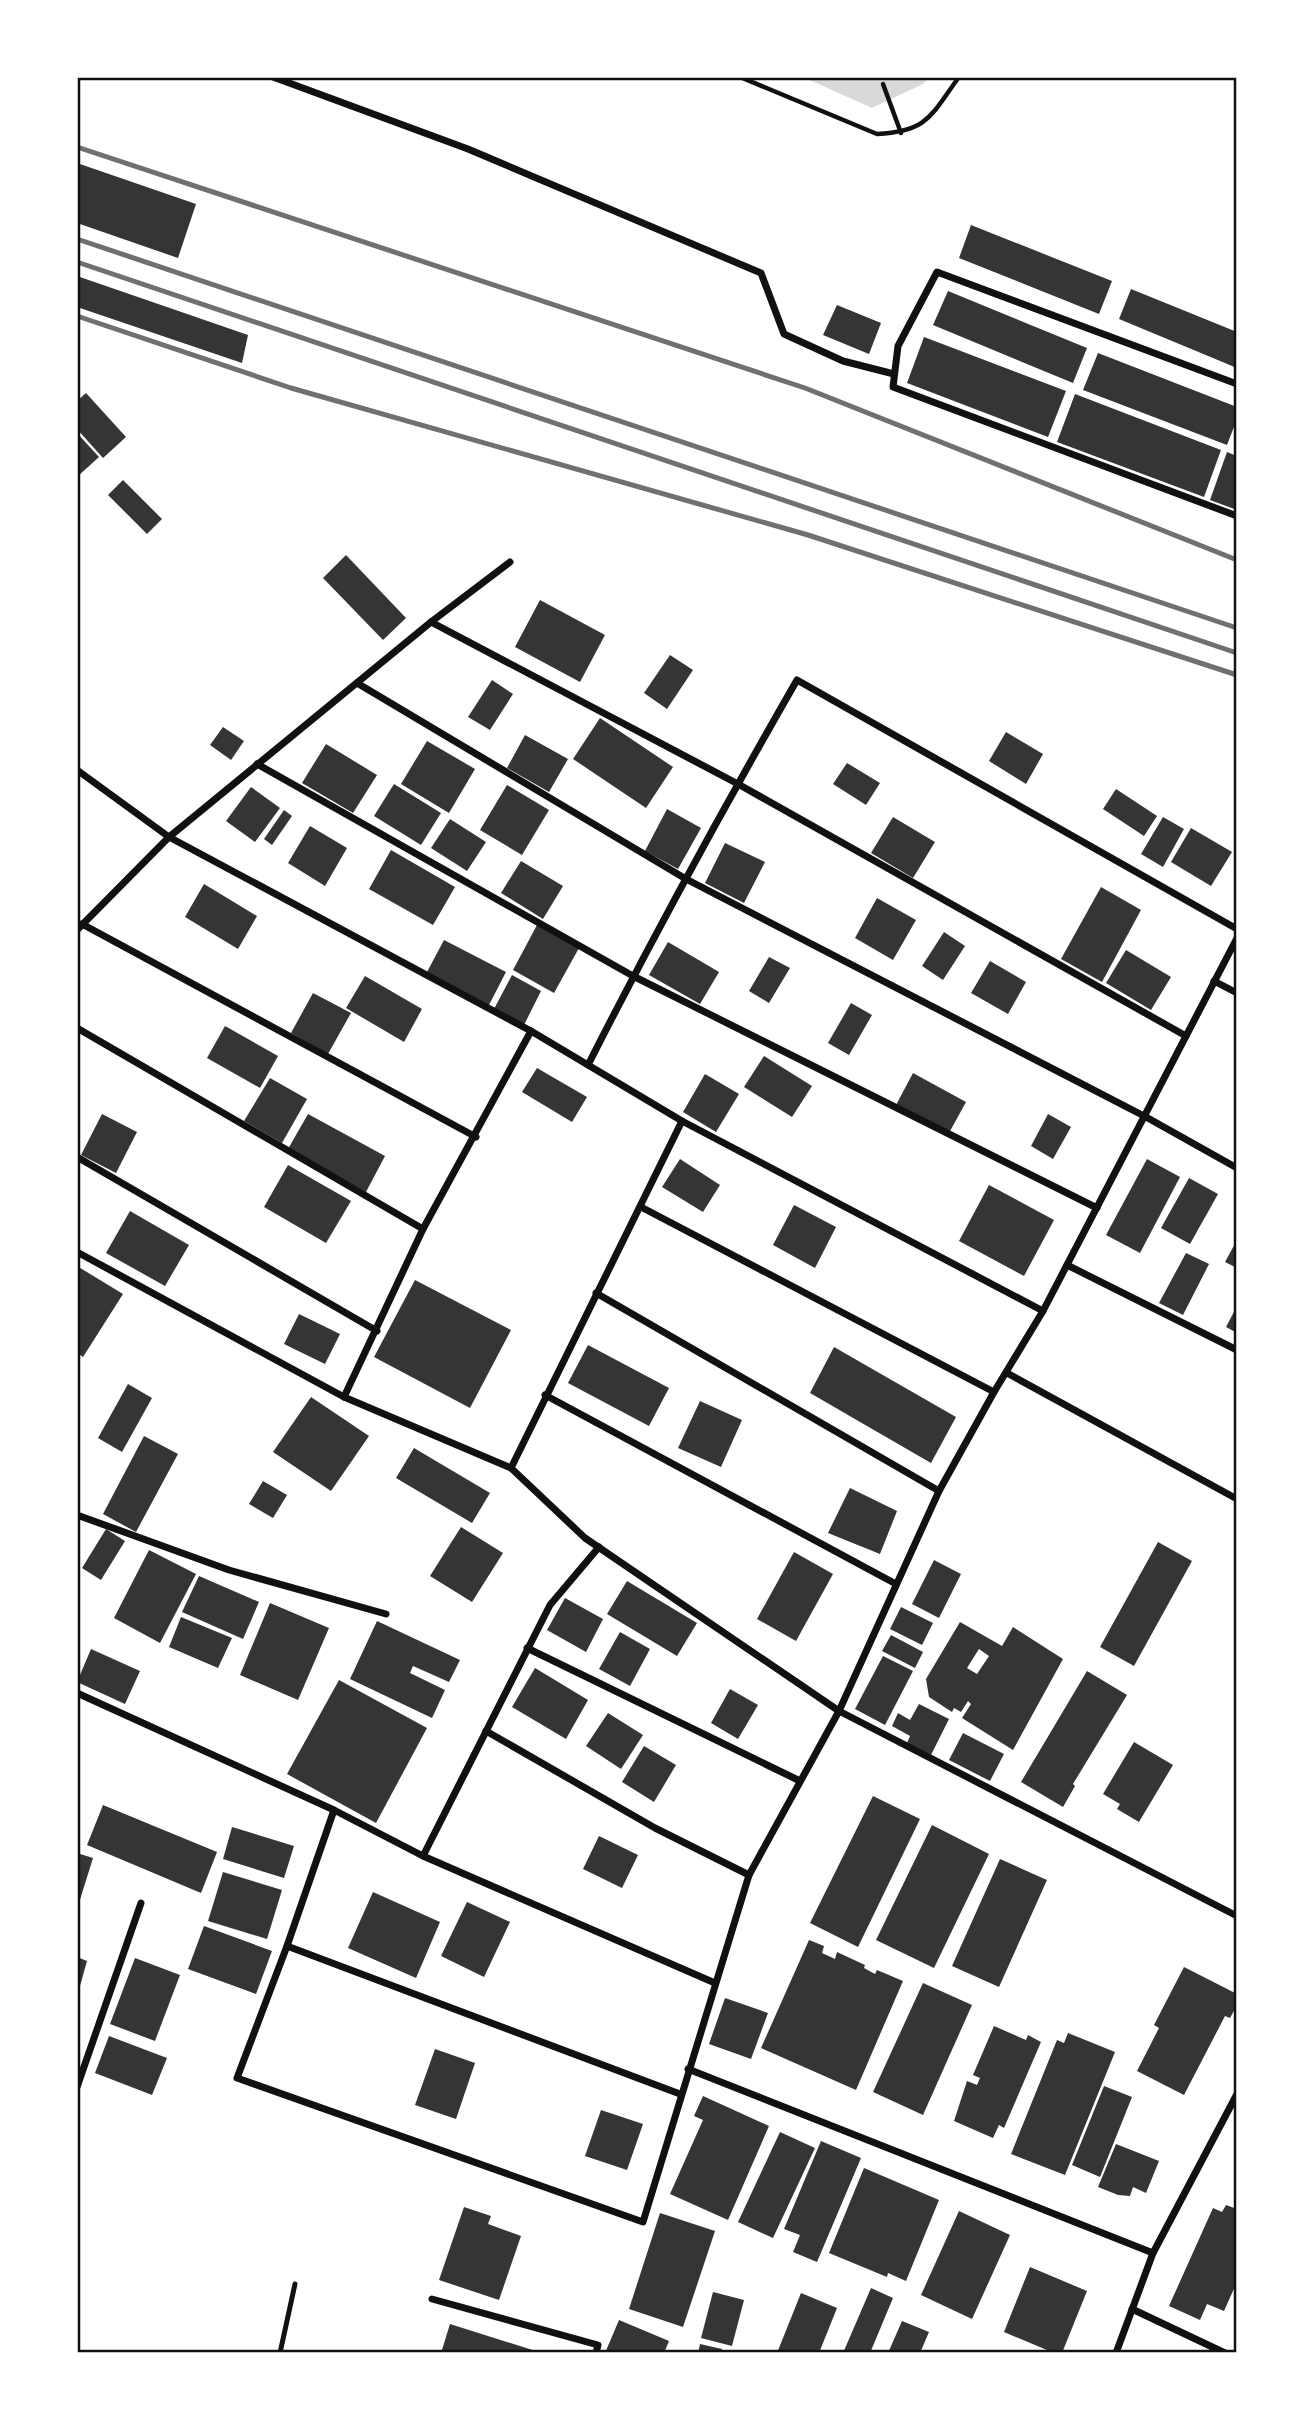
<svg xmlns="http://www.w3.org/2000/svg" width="1314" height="2430" font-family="Montserrat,sans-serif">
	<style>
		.water { fill: #d9d9d9 }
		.building { fill: #353535; fill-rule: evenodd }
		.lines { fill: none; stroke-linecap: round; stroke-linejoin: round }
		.path { stroke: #111; stroke-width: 4.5 }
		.service { stroke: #111; stroke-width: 5 }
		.minor { stroke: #111; stroke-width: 7 }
		.rail { stroke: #707070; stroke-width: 5 }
		.neatline { fill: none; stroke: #111; stroke-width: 2.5 }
	</style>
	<rect width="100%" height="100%" fill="#fff"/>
	<polygon class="water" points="803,77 929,77 923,84 872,108"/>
	<g class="building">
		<polygon points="77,163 196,204 178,258 77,223"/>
		<polygon points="971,225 1112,281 1099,314 959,258"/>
		<polygon points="77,276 248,335 242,363 77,307"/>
		<polygon points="1131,289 1237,332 1237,368 1119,319"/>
		<polygon points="948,291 1087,348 1073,383 933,325"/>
		<polygon points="837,305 881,323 869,354 823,335"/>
		<polygon points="924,337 1066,391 1048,437 907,383"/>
		<polygon points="1098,353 1237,407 1237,419 1227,445 1083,390"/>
		<polygon points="86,393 126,437 103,458 77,429 77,401"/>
		<polygon points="1075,394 1221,450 1204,497 1057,442"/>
		<polygon points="77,433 99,457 77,477"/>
		<polygon points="1227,452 1237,456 1237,510 1210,500"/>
		<polygon points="123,480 162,519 147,534 108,495"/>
		<polygon points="346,555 406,618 383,640 323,578"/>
		<polygon points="540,600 605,635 580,682 515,647"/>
		<polygon points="670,655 693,670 667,709 644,693"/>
		<polygon points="492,680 513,694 490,730 468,717"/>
		<polygon points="600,718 673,767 646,808 573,759"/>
		<polygon points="223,727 244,741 231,760 210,745"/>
		<polygon points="1006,732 1043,754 1026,784 989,761"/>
		<polygon points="525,735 568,759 549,792 507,768"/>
		<polygon points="427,741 475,769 449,813 401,784"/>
		<polygon points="326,744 377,775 353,813 302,783"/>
		<polygon points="847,763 880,783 866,805 833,784"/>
		<polygon points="394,784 441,813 421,845 374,816"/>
		<polygon points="507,785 549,810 522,855 480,830"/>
		<polygon points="251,787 280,808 255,842 226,821"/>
		<polygon points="1116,789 1157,816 1144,836 1103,809"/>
		<polygon points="667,809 701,828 678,869 645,851"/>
		<polygon points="284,810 292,816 272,845 264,839"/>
		<polygon points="893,817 935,842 913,878 871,853"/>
		<polygon points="1163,817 1184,829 1163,867 1141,854"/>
		<polygon points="450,819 486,842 467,871 431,848"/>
		<polygon points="310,826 347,848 325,886 288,863"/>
		<polygon points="1191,828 1232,852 1211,886 1171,862"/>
		<polygon points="725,843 765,862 744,903 705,883"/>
		<polygon points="391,850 455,887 433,925 369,889"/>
		<polygon points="521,861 563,886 543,919 501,893"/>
		<polygon points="204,884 257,916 238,949 185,917"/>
		<polygon points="1101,887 1141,910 1102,982 1061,959"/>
		<polygon points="877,898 916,920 893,960 855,938"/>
		<polygon points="537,925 579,948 554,993 513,970"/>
		<polygon points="944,932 965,946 943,980 922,966"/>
		<polygon points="444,940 506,972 489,1005 427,972"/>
		<polygon points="668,942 719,972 700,1004 649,975"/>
		<polygon points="1126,950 1171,977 1151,1010 1106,983"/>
		<polygon points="769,957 790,968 769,1003 749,991"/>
		<polygon points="990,961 1026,982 1008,1014 971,993"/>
		<polygon points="512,975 541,991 524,1025 494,1009"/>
		<polygon points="365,976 422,1009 404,1042 346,1008"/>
		<polygon points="313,993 351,1013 328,1054 291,1033"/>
		<polygon points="851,1003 872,1015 849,1055 828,1043"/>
		<polygon points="225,1026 278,1056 260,1088 207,1058"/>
		<polygon points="764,1056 812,1086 792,1117 744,1087"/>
		<polygon points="537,1068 587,1097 572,1122 522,1092"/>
		<polygon points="913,1073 966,1102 949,1133 896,1105"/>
		<polygon points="705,1074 739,1094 716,1132 683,1112"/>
		<polygon points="270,1078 307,1099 282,1143 244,1121"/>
		<polygon points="102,1114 137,1132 116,1173 81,1155"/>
		<polygon points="308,1114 385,1156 366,1192 288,1149"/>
		<polygon points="1048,1114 1071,1127 1053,1159 1031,1146"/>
		<polygon points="680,1159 720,1185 703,1212 662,1187"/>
		<polygon points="1147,1159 1180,1177 1140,1253 1106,1235"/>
		<polygon points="288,1165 351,1201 326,1243 264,1207"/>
		<polygon points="1189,1178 1218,1194 1190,1244 1161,1228"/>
		<polygon points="989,1185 1054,1220 1024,1276 959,1241"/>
		<polygon points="794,1205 836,1227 815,1268 773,1245"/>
		<polygon points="130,1211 189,1245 165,1286 106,1253"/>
		<polygon points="1237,1240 1237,1268 1225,1262"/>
		<polygon points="1186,1253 1209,1264 1183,1315 1159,1303"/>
		<polygon points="77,1266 123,1294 83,1357 77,1353"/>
		<polygon points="415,1280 511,1330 470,1408 374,1357"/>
		<polygon points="1237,1306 1237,1333 1226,1327"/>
		<polygon points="299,1314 340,1334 325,1364 284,1344"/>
		<polygon points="588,1345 669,1388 649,1426 568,1383"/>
		<polygon points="834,1347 956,1417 931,1463 810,1393"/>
		<polygon points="128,1384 152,1398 122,1452 98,1438"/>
		<polygon points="311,1397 369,1436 331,1491 273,1452"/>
		<polygon points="700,1401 742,1420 721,1467 678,1448"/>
		<polygon points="144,1436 178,1454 136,1532 103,1514"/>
		<polygon points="414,1448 490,1493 472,1523 396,1478"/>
		<polygon points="263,1481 287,1495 273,1518 249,1504"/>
		<polygon points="850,1488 897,1511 880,1554 828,1533"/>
		<polygon points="461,1527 503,1553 472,1602 430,1576"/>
		<polygon points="106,1529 125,1541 101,1580 82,1568"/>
		<polygon points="1158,1542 1192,1561 1134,1666 1100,1647"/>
		<polygon points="149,1550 196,1574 160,1643 114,1618"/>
		<polygon points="794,1552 833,1574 796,1641 757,1619"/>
		<polygon points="934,1560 961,1574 939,1618 912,1604"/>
		<polygon points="199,1576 259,1602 243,1639 182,1612"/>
		<polygon points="627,1581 697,1623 677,1656 607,1614"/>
		<polygon points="565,1598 603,1619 586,1652 547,1630"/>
		<polygon points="270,1603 329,1628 298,1700 240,1675"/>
		<polygon points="901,1607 933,1623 922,1645 890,1629"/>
		<polygon points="181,1617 232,1638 218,1668 169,1647"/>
		<polygon points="377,1621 460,1660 449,1682 413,1666 410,1673 445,1690 432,1718 350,1679"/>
		<path d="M 960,1622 L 1002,1646 L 1013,1627 L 1063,1659 L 1013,1750 L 962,1718 L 971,1704 L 968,1701 L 961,1712 L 954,1708 L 952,1712 L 929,1697 L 926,1679 ZM 979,1649 L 989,1656 L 977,1674 L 967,1668 Z"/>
		<polygon points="620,1632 650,1649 630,1686 599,1669"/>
		<polygon points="891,1635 923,1652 915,1668 882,1651"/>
		<polygon points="91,1649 140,1671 125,1704 77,1682"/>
		<polygon points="883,1656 913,1671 885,1725 855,1709"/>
		<polygon points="535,1668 588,1700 566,1739 512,1707"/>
		<polygon points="1087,1671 1127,1695 1073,1784 1075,1786 1063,1807 1021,1782"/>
		<polygon points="339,1680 427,1728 376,1823 287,1774"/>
		<polygon points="730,1689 758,1705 738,1739 711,1723"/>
		<polygon points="919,1704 949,1719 931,1755 907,1743 910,1736 892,1726 898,1713 910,1720"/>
		<polygon points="608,1713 643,1735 621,1769 586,1746"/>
		<polygon points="963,1733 1004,1754 990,1781 949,1760"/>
		<polygon points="1134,1742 1173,1765 1139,1822 1117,1809 1120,1804 1103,1794"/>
		<polygon points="644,1746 676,1765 654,1802 622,1782"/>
		<polygon points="873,1796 920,1819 858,1947 810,1923"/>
		<polygon points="103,1805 217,1852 201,1893 87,1845"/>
		<polygon points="932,1825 989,1854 934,1968 876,1940"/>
		<polygon points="232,1827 294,1846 284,1878 223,1859"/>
		<polygon points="599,1836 638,1855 622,1888 583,1869"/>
		<polygon points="77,1853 93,1858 78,1906 77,1906"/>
		<polygon points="1000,1859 1047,1880 999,1987 952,1966"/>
		<polygon points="223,1872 282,1890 267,1939 208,1921"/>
		<polygon points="373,1892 440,1922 416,1978 348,1948"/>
		<polygon points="467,1902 510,1922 484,1977 441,1956"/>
		<polygon points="204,1926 272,1951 256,1994 188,1969"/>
		<polygon points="809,1940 824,1946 822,1953 835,1959 837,1952 865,1965 864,1968 875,1974 877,1970 903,1981 856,2090 761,2048"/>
		<polygon points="77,1957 87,1961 78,1993 77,1993"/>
		<polygon points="135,1958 180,1975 155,2041 110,2024"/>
		<polygon points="1184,1967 1237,1994 1237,2005 1230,2018 1225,2016 1184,2095 1137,2071 1159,2028 1154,2025"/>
		<polygon points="923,1983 972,2005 923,2115 873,2092"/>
		<polygon points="725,1998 768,2013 751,2059 709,2044"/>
		<polygon points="994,2026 1026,2040 1028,2035 1041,2042 1004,2128 999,2125 993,2138 954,2121 967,2081 977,2085 980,2078 973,2075"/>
		<polygon points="1068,2033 1115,2052 1065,2175 1011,2154 1057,2040 1064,2043"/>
		<polygon points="109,2036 167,2058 152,2095 95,2073"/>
		<polygon points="435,2049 475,2063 456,2119 415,2105"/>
		<polygon points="1104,2086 1132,2097 1100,2177 1072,2165"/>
		<polygon points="703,2096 769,2126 728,2220 670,2194 703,2120 694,2116"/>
		<polygon points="601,2110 643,2124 627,2170 585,2156"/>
		<polygon points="780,2132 815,2148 773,2238 738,2222"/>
		<polygon points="821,2141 861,2158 817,2262 793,2252 800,2235 784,2229"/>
		<polygon points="1116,2144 1159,2161 1146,2193 1133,2187 1130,2196 1118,2195 1098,2187"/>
		<polygon points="864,2168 939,2200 906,2281 888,2273 887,2277 829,2253"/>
		<polygon points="1226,2205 1237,2209 1237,2282 1224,2311 1207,2304 1200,2320 1169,2306 1213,2208 1222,2212"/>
		<polygon points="464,2207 491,2216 488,2224 521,2236 499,2300 439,2280"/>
		<polygon points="959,2211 1010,2235 972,2319 921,2295"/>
		<polygon points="660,2213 715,2231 683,2327 629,2309"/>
		<polygon points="1030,2267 1087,2291 1062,2353 1054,2353 1004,2332"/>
		<polygon points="871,2288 893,2298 870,2353 843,2353"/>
		<polygon points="713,2292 744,2300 732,2346 701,2338"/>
		<polygon points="801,2293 837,2308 819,2353 777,2353"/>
		<polygon points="619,2320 669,2341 664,2353 605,2353"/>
		<polygon points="902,2321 929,2332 920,2353 888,2353"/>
		<polygon points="450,2324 539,2352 539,2353 441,2353"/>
		<polygon points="700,2344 722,2349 721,2353 698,2353"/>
	</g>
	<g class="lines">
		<g class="path">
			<path d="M 740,77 L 877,134 C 929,131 931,115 959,77"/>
			<polyline points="883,84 901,133"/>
		</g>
		<polyline class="service" points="280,2353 295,2284"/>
		<g class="minor">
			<polyline points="273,77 468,149 761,273 784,334 843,361 894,374"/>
			<polyline points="1237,384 937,272 898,346 893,387 1237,516"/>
			<polyline points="431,622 738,784 1186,1036"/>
			<polyline points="357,683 686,879 1146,1117 1237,1168"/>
			<polyline points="257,764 633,976 1097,1208"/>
			<polyline points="77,770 169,837 531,1031 682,1121 1043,1311 994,1392 939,1491 839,1711 749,1875 643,2222 237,2078 287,1946 334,1810"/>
			<polyline points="82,924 476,1137"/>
			<polyline points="77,930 169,837 431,622 510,562"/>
			<polyline points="1214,981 1237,993"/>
			<polyline points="77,1028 423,1229"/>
			<path d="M 588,1065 C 654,935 724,807 797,680 L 1237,929"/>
			<polyline points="77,1157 377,1331"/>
			<polyline points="641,1207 994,1392"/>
			<polyline points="77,1252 344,1397 511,1468 585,1538 839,1711 1237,1916"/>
			<polyline points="1067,1265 1237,1350"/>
			<polyline points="596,1293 939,1491"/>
			<polyline points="1043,1311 1237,938"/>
			<polyline points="1007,1373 1237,1499"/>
			<polyline points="545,1395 896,1584"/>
			<polyline points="344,1397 423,1229 531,1031"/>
			<polyline points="511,1468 682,1121"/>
			<polyline points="77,1515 229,1570 386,1614"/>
			<polyline points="527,1648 800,1781"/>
			<polyline points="77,1693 334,1810 423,1856 715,1983"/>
			<polyline points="486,1731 655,1828 749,1875"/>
			<polyline points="423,1856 550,1605 599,1547"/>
			<polyline points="287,1946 680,2094"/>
			<polyline points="688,2069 1153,2253"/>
			<polyline points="77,2087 141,1903"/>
			<polyline points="432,2299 598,2345 596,2353"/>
			<polyline points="1132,2309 1225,2353"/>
			<polyline points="1116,2353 1153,2253 1237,2094"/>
		</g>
		<g class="rail">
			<polyline points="77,147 805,388 1237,560"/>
			<polyline points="77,239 1237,628"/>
			<polyline points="77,262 1237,653"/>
			<polyline points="77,316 291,388 808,535 1237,675"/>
		</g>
	</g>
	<rect width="1314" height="2430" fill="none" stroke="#ffffff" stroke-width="158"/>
	<rect x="79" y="79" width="1156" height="2272" class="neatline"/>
</svg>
